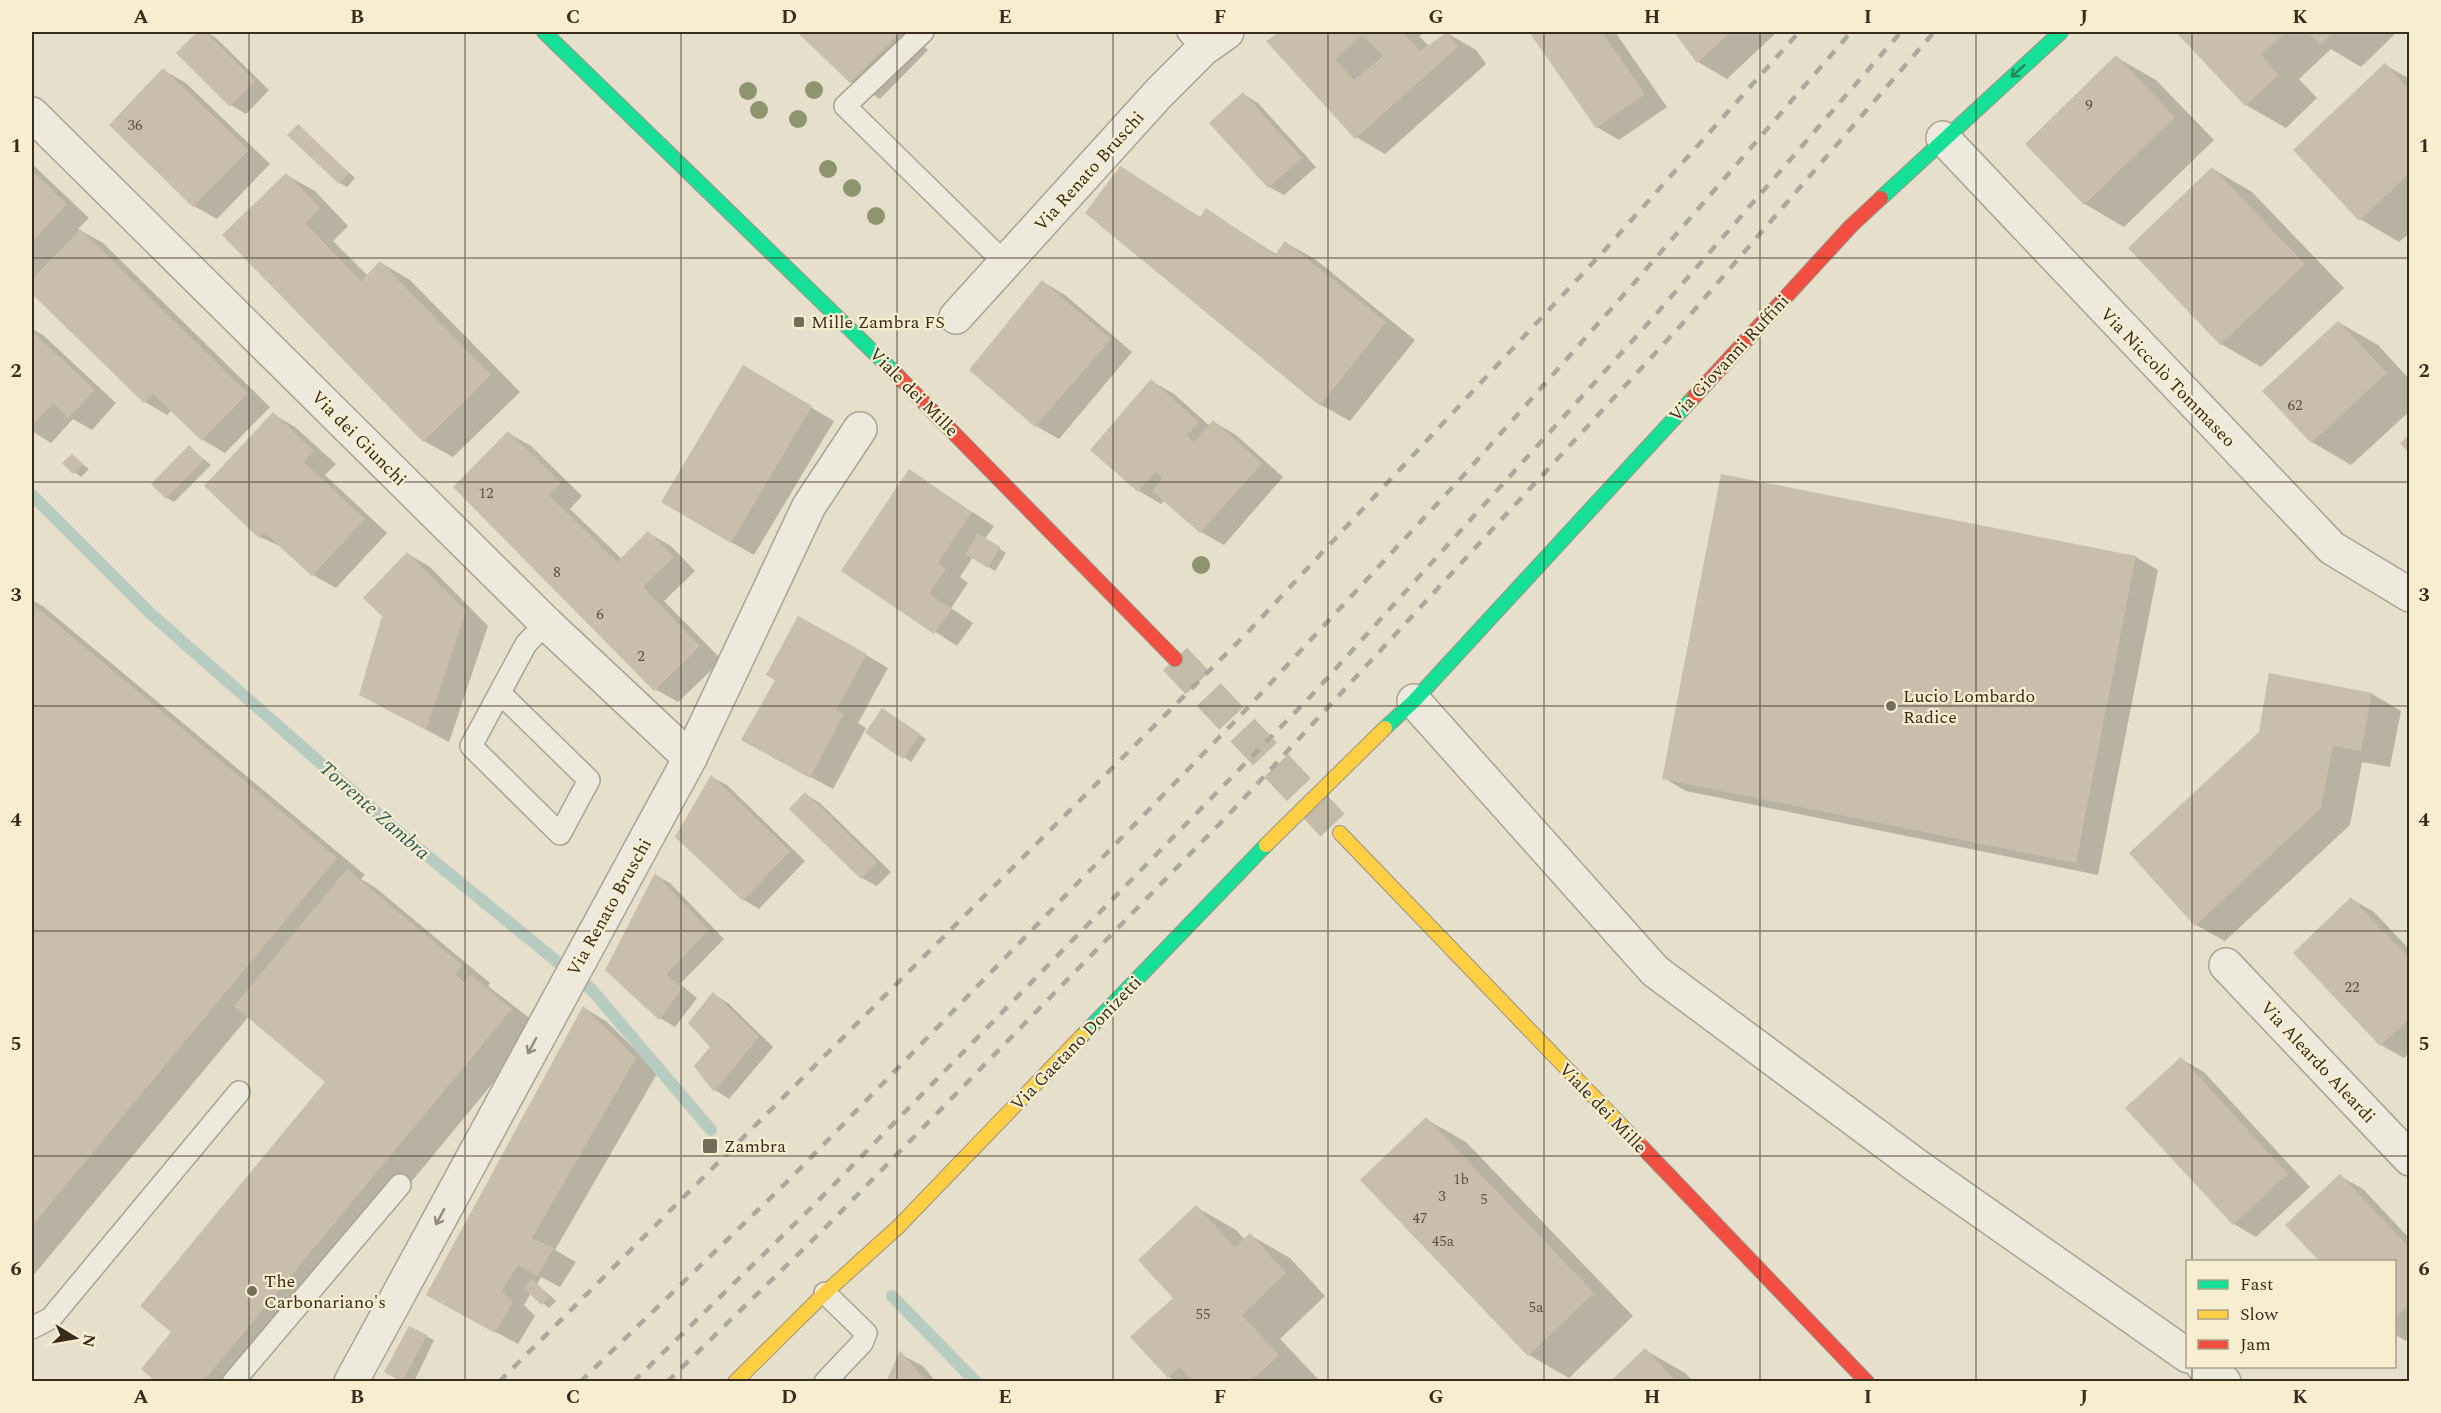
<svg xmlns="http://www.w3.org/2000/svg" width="2441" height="1413" font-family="Spectral,serif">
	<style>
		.shadow { fill: #0003 }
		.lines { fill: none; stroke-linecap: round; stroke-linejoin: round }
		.stream { stroke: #b8cbc0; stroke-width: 12 }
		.building { fill: #c9bdac; fill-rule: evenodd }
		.secondary-tunnel { stroke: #c3bba8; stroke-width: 33; stroke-dasharray: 33 16; stroke-linecap: butt }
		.lane-casing { stroke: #aaa395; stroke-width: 24 }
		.street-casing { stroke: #aaa395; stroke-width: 36 }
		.fast-casing { stroke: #9a9385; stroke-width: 16 }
		.slow-casing { stroke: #9a9385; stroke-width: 16 }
		.jam-casing { stroke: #9a9385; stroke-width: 16 }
		.lane { stroke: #ede9dd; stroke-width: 21 }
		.street { stroke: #ede9dd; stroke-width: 33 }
		.fast { stroke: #16e098; stroke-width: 14 }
		.slow { stroke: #ffcf43; stroke-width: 14 }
		.jam { stroke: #f24e42; stroke-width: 14 }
		.rail { stroke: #aca89d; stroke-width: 4.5; stroke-dasharray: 10 10; stroke-linecap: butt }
		.slow-bridge-casing { stroke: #9a9385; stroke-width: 16; stroke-linecap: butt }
		.slow-bridge { stroke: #ffcf43; stroke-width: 14 }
		.tree { fill: #8e946e }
		.oneway { stroke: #28865a }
		.oneway2 { stroke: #938a7c }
		.grid { fill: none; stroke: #392c1c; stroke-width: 1.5; stroke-opacity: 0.55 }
		.poi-dot { fill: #756b59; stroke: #f7eed0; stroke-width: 2 }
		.labels { text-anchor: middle; stroke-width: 4.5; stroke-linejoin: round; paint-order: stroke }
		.number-label { font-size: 15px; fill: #5d5040 }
		.street-label { font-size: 18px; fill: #392c1c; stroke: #f7eed0 }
		.poi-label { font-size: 18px; fill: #392c1c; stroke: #f7eed0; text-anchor: start }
		.water-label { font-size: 20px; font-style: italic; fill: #2b5a59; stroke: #f7eed0 }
		.neatline { fill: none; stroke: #392c1c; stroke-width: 2 }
		.grid-label { font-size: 20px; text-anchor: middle; font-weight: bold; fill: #392c1c }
	</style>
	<rect width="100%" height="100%" fill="#e5dfcb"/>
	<g class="shadow">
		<polygon points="199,32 206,32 216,38 269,90 246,114 231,105 178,53"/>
		<polygon points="800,32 909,32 928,50 880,99 851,82"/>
		<polygon points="1282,32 1426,32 1419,36 1429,46 1447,33 1476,50 1486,64 1385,154 1356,137 1268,41"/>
		<polygon points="1531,32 1615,32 1667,107 1619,140 1597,127"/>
		<polygon points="1675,32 1777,32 1727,79 1698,62"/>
		<polygon points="2178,32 2391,32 2394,35 2361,67 2331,49 2299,79 2317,98 2286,128 2246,105"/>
		<polygon points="2116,57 2156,80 2214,140 2124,227 2085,204"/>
		<polygon points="2385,65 2410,79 2410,233 2399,242 2360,219"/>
		<polygon points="163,70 186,83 270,164 217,219 194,206 111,125"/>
		<polygon points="1243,94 1258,103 1316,167 1284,195 1269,187"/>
		<polygon points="298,126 355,178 347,187 340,183"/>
		<polygon points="32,164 89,218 78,229 103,243 270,407 225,453 203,440 172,410 167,415 145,402 32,292 32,281 34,278 32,276"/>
		<polygon points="1121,168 1201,218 1207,210 1277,255 1286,243 1315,259 1415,340 1350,421 1321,405 1087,213"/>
		<polygon points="2213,169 2252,192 2344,288 2261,367 2221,344 2130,248"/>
		<polygon points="286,175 315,191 348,226 333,241 368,276 381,263 410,280 520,392 453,457 424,441 224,235"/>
		<polygon points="1043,282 1065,295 1132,352 1059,439 1036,426 971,370"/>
		<polygon points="2338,322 2378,345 2410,380 2410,411 2351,465 2312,442"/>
		<polygon points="32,329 43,335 116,403 92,430 73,419 51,443 32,431"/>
		<polygon points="743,367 834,421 754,555 731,542"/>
		<polygon points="1151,381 1174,394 1210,426 1214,422 1236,435 1283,477 1224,545 1201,532 1165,500 1161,504 1139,491"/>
		<polygon points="273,414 295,427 336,464 325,475 387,533 336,588 313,575 284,548 260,537 206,486"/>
		<polygon points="508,433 531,446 582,496 570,509 622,559 648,533 671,546 695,571 664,601 722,660 678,702 655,689"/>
		<polygon points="189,447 211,465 174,502 167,498"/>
		<polygon points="72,456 89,469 81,477 74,472"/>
		<polygon points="909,471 994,526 985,539 1006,553 995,571 973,557 960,577 968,583 951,608 973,623 957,646 843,571"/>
		<polygon points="408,554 430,567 488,626 449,742 384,707"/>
		<polygon points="2136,557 2158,570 2098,875 1686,791 1664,778"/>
		<polygon points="32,600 44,607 365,875 361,879 376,888 490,983 488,986 540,1026 246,1382 159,1382 173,1331 327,1081 249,1016 32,1277"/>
		<polygon points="866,655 888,668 858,723 866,728 833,789 766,753"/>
		<polygon points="2372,694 2401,711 2390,767 2362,762 2350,825 2225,941 2196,925"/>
		<polygon points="890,714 926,739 911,762 904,757"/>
		<polygon points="712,777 727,785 805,861 759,909 744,900"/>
		<polygon points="805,794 820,803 891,872 877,886 862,878 791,809"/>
		<polygon points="655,875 670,883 724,939 680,984 697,998 675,1027 660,1018"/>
		<polygon points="2351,899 2374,912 2410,950 2410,1052 2404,1058 2381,1045 2295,953"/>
		<polygon points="713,994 728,1003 773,1047 729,1099 715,1090"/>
		<polygon points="584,1008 606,1021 658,1072 555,1250 576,1262 560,1287 541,1277 537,1284 556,1301 549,1308 531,1293 524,1305 535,1316 518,1344 450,1307"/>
		<polygon points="2181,1059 2204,1072 2310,1187 2256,1237 2234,1224"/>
		<polygon points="1426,1119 1466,1142 1633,1316 1569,1378 1529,1355"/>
		<polygon points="2340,1176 2363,1189 2410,1239 2410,1338 2406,1341 2394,1334 2394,1262"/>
		<polygon points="1196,1207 1236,1230 1245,1240 1250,1235 1290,1258 1325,1296 1280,1339 1318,1379 1314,1382 1177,1382 1169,1377 1175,1298"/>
		<polygon points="409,1328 434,1340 414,1382 404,1382 393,1376"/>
		<polygon points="1645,1350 1685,1373 1694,1382 1612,1382"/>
		<polygon points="900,1354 923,1366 936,1382 887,1382"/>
	</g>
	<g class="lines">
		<g class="stream">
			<polyline points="32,495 151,614 408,840 592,990 711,1130"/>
			<polyline points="892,1296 976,1382"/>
		</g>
	</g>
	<g class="building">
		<polygon points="197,32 206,32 255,81 230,107 176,53"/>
		<polygon points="797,32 901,32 850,83"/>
		<path d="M 1279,32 L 1403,32 L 1420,51 L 1447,32 L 1458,47 L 1355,139 L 1266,41 ZM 1362,35 L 1383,56 L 1354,80 L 1335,59 Z"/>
		<polygon points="1529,32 1602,32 1645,94 1596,128"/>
		<polygon points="1674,32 1731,32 1697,63"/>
		<polygon points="2176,32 2286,32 2261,55 2279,75 2245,106"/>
		<polygon points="2308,32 2334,32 2320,45"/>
		<polygon points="2116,55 2175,117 2084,205 2025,144"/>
		<polygon points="2385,63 2410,90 2410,173 2359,221 2293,150"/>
		<polygon points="163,68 249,150 193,207 109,125"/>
		<polygon points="1243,92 1302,158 1268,188 1209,123"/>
		<polygon points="298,124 349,173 339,184 287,135"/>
		<polygon points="1120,166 1200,217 1206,208 1275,255 1285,241 1386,322 1320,406 1085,213"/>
		<polygon points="2212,167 2305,264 2220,345 2128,248"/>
		<polygon points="32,171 67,204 32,242"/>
		<polygon points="286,173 320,208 305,223 361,281 380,261 491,375 423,442 222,235"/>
		<polygon points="80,229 248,393 202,441 153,394 144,403 32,294 32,279"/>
		<polygon points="1042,280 1111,339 1035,427 969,370"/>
		<polygon points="2338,321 2387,373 2311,443 2262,391"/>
		<polygon points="32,331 95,390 68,418 53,403 32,426"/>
		<polygon points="743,365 812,406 731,543 661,502"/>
		<polygon points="1151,379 1199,422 1187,435 1194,442 1213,420 1262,463 1200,533 1152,491 1162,478 1155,472 1138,492 1090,450"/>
		<polygon points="273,412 314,451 304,462 365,519 312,576 264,532 259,538 204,486"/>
		<polygon points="508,431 561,483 549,495 617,562 648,531 674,557 643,587 700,646 654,691 453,487"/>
		<polygon points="2410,434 2410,454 2400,443"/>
		<polygon points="189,445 204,460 166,499 151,484"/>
		<polygon points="72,454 83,464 73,474 62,463"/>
		<polygon points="909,469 972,512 938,563 946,569 929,594 952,609 934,634 841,571"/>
		<polygon points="1721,474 2136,556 2076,863 1662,779"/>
		<polygon points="978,533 1000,547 988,568 965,554"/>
		<polygon points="407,552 466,611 426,730 359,695 382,616 363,598"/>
		<polygon points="32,603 337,858 32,1226"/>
		<polygon points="798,616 867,654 836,710 844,714 810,778 741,740 775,680 766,675"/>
		<polygon points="2269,673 2372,693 2361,751 2333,746 2321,808 2195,926 2129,853 2259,732"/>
		<polygon points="882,708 920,734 903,759 865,733"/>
		<polygon points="711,775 790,851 743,901 675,837"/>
		<polygon points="805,792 877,862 861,879 789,809"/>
		<polygon points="347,869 462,965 455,974 464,982 470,974 512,1009 203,1382 156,1382 141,1369 171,1332 140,1306 325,1082 234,1006"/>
		<polygon points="655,873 709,930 666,974 683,988 659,1020 605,970"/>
		<polygon points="2351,897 2410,959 2410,1018 2380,1046 2293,953"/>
		<polygon points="713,992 759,1037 714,1092 694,1066 710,1047 688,1023"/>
		<polygon points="583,1006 636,1058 532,1238 554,1248 537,1276 518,1265 502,1291 513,1302 495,1333 426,1295"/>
		<polygon points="2181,1057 2288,1174 2233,1225 2125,1108"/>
		<polygon points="1426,1117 1594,1293 1528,1356 1360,1180"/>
		<polygon points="2340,1174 2410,1248 2410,1304 2394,1318 2394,1262 2320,1262 2285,1225"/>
		<polygon points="1196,1205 1235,1247 1250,1233 1286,1273 1242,1315 1279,1355 1250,1382 1193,1382 1180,1367 1168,1378 1130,1337 1173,1298 1138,1260"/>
		<polygon points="532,1279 550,1297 541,1305 524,1288"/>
		<polygon points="409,1326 427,1335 402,1382 384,1372"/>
		<polygon points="1645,1348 1677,1382 1610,1382"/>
		<polygon points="900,1351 927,1382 886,1382"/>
	</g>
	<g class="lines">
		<polyline class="secondary-tunnel" points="1175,659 1340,833"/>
		<g class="lane-casing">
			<g id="lane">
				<polyline points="923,32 845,106 1005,263"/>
				<polyline points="1188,32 1203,49"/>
				<polyline points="500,693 589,780 560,834 471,746 526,644 546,623"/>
				<polyline points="32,1328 51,1318 239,1092"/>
				<polyline points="233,1382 400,1185"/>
				<polyline points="825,1382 862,1343 866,1333 825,1293"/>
			</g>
		</g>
		<g class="street-casing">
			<g id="street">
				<polyline points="32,114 546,623 690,758"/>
				<polyline points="1943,138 2332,548 2410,595"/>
				<polyline points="956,317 1159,93 1203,49 1227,32"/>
				<polyline points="1414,701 1655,971 1917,1166 2188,1356"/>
				<polyline points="2226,965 2410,1159"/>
				<polyline points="2203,1366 2224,1382"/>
				<polyline points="351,1382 690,758 809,506 860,429"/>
			</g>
		</g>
		<g class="fast-casing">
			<g id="fast">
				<polyline points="544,32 897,375"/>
				<polyline points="1881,198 2061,32"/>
				<polyline points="1385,728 1414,701 1694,397"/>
				<polyline points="1082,1036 1266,845"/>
			</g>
		</g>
		<g class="slow-casing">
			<g id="slow">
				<polyline points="1340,833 1642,1147"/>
				<polyline points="735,1382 825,1293 898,1227 1082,1036"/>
			</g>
		</g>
		<g class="jam-casing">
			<g id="jam">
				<polyline points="897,375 1175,659"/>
				<polyline points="1694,397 1851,226 1881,198"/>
				<polyline points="1642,1147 1867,1382"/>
			</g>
		</g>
		<use href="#lane" class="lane"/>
		<use href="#street" class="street"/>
		<use href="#fast" class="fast"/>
		<use href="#slow" class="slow"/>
		<use href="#jam" class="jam"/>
		<g class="rail">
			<polyline points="499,1382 1248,632 1602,253 1799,32"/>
			<polyline points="580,1382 789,1180 1239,717 1463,476 1635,282 1851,32"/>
			<polyline points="633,1382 811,1208 1311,696 1644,328 1901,32"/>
			<polyline points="667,1382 828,1225 1233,810 1683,323 1934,32"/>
		</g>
		<g class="slow-bridge-casing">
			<polyline id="slow-bridge" points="1266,845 1385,728"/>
		</g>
		<use href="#slow-bridge" class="slow-bridge"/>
	</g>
	<g class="tree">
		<circle cx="814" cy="90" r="9"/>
		<circle cx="748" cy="91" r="9"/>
		<circle cx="759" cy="110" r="9"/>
		<circle cx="798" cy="119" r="9"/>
		<circle cx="828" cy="169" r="9"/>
		<circle cx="852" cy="188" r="9"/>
		<circle cx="876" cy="216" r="9"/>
		<circle cx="1201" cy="565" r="9"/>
	</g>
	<defs><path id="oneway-shaft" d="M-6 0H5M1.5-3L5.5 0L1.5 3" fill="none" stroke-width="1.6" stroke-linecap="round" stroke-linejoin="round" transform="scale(1.5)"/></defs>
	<use class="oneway" href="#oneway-shaft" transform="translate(2018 71) rotate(138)"/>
	<g class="oneway2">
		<use href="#oneway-shaft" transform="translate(532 1046) rotate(118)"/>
		<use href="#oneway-shaft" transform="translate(440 1217) rotate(118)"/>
	</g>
	<path class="grid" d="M 249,32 L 249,1382M 465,32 L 465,1382M 681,32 L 681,1382M 897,32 L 897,1382M 1113,32 L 1113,1382M 1328,32 L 1328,1382M 1544,32 L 1544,1382M 1760,32 L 1760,1382M 1976,32 L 1976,1382M 2192,32 L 2192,1262M 32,258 L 2410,258M 32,482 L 2410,482M 32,706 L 2410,706M 32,931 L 2410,931M 32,1156 L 2410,1156M 2192,1366 L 2192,1382"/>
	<g class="poi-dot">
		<rect x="793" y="316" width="12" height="12" rx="3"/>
		<circle cx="1891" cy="706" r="6"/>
		<rect x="702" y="1138" width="16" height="16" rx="3"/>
		<circle cx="252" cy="1291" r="6"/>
	</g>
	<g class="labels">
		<g class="number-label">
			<text x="2089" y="110">9</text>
			<text x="135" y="130">36</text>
			<text x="2295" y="410">62</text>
			<text x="486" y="498">12</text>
			<text x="557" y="577">8</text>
			<text x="600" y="619">6</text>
			<text x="641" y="661">2</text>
			<text x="2352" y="992">22</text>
			<text x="1461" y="1184">1b</text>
			<text x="1442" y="1201">3</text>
			<text x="1484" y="1204">5</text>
			<text x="1420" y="1223">47</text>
			<text x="1443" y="1246">45a</text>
			<text x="1536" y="1312">5a</text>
			<text x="1203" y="1319">55</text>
		</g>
		<g class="street-label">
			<text transform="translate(1089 171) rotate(-48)" y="6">Via Renato Bruschi</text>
			<text transform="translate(1729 358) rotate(-47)" y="6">Via Giovanni Ruffini</text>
			<text transform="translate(2168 377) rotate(46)" y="6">Via Niccolò Tommaseo</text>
			<text transform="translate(914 392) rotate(45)" y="6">Viale dei Mille</text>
			<text transform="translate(359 438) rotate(45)" y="6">Via dei Giunchi</text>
			<text transform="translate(609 907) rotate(-61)" y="6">Via Renato Bruschi</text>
			<text transform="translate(1076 1043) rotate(-46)" y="6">Via Gaetano Donizetti</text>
			<text transform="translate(2318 1062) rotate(47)" y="6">Via Aleardo Aleardi</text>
			<text transform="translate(1603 1108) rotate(46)" y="6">Viale dei Mille</text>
		</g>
		<g class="poi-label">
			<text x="811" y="328">Mille Zambra FS</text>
			<text x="1903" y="702">Lucio Lombardo<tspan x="1903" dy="21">Radice</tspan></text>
			<text x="724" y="1152">Zambra</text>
			<text x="264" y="1287">The<tspan x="264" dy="21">Carbonariano's</tspan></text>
		</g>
		<g class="water-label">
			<text transform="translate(375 810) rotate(41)" y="7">Torrente Zambra</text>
		</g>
	</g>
	<rect width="2441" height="1413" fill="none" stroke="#f7eed0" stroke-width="66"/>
	<rect x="2186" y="1260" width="210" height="108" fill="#f7eed0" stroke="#aba088" stroke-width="1.5"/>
	<rect x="2198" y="1280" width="30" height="9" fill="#16e098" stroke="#aba088" stroke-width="1.5"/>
	<text x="2240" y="1290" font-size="18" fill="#392c1c">Fast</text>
	<rect x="2198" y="1310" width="30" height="9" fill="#ffcf43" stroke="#aba088" stroke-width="1.5"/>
	<text x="2240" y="1320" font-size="18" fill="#392c1c">Slow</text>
	<rect x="2198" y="1340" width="30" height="9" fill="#f24e42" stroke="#aba088" stroke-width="1.5"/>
	<text x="2240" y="1350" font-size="18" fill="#392c1c">Jam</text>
	<g transform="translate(75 1338) rotate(101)" stroke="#f7eed0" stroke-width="4.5" paint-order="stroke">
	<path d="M0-4.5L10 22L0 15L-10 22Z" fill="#392c1c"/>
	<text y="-9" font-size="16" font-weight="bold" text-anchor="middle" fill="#392c1c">N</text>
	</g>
	<rect x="33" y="33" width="2375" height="1347" class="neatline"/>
	<g class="grid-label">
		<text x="141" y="23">A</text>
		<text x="357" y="23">B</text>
		<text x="573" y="23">C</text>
		<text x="789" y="23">D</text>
		<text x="1005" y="23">E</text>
		<text x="1220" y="23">F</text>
		<text x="1436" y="23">G</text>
		<text x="1652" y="23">H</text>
		<text x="1868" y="23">I</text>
		<text x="2084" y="23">J</text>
		<text x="2300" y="23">K</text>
		<text x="16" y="152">1</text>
		<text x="2424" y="152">1</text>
		<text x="16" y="377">2</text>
		<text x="2424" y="377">2</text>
		<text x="16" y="601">3</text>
		<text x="2424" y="601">3</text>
		<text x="16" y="826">4</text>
		<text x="2424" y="826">4</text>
		<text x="16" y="1050">5</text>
		<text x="2424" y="1050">5</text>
		<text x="16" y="1275">6</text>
		<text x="2424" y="1275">6</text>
		<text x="141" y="1403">A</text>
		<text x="357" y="1403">B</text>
		<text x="573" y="1403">C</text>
		<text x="789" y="1403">D</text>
		<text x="1005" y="1403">E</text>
		<text x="1220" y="1403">F</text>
		<text x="1436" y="1403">G</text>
		<text x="1652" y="1403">H</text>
		<text x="1868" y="1403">I</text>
		<text x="2084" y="1403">J</text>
		<text x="2300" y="1403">K</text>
	</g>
</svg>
